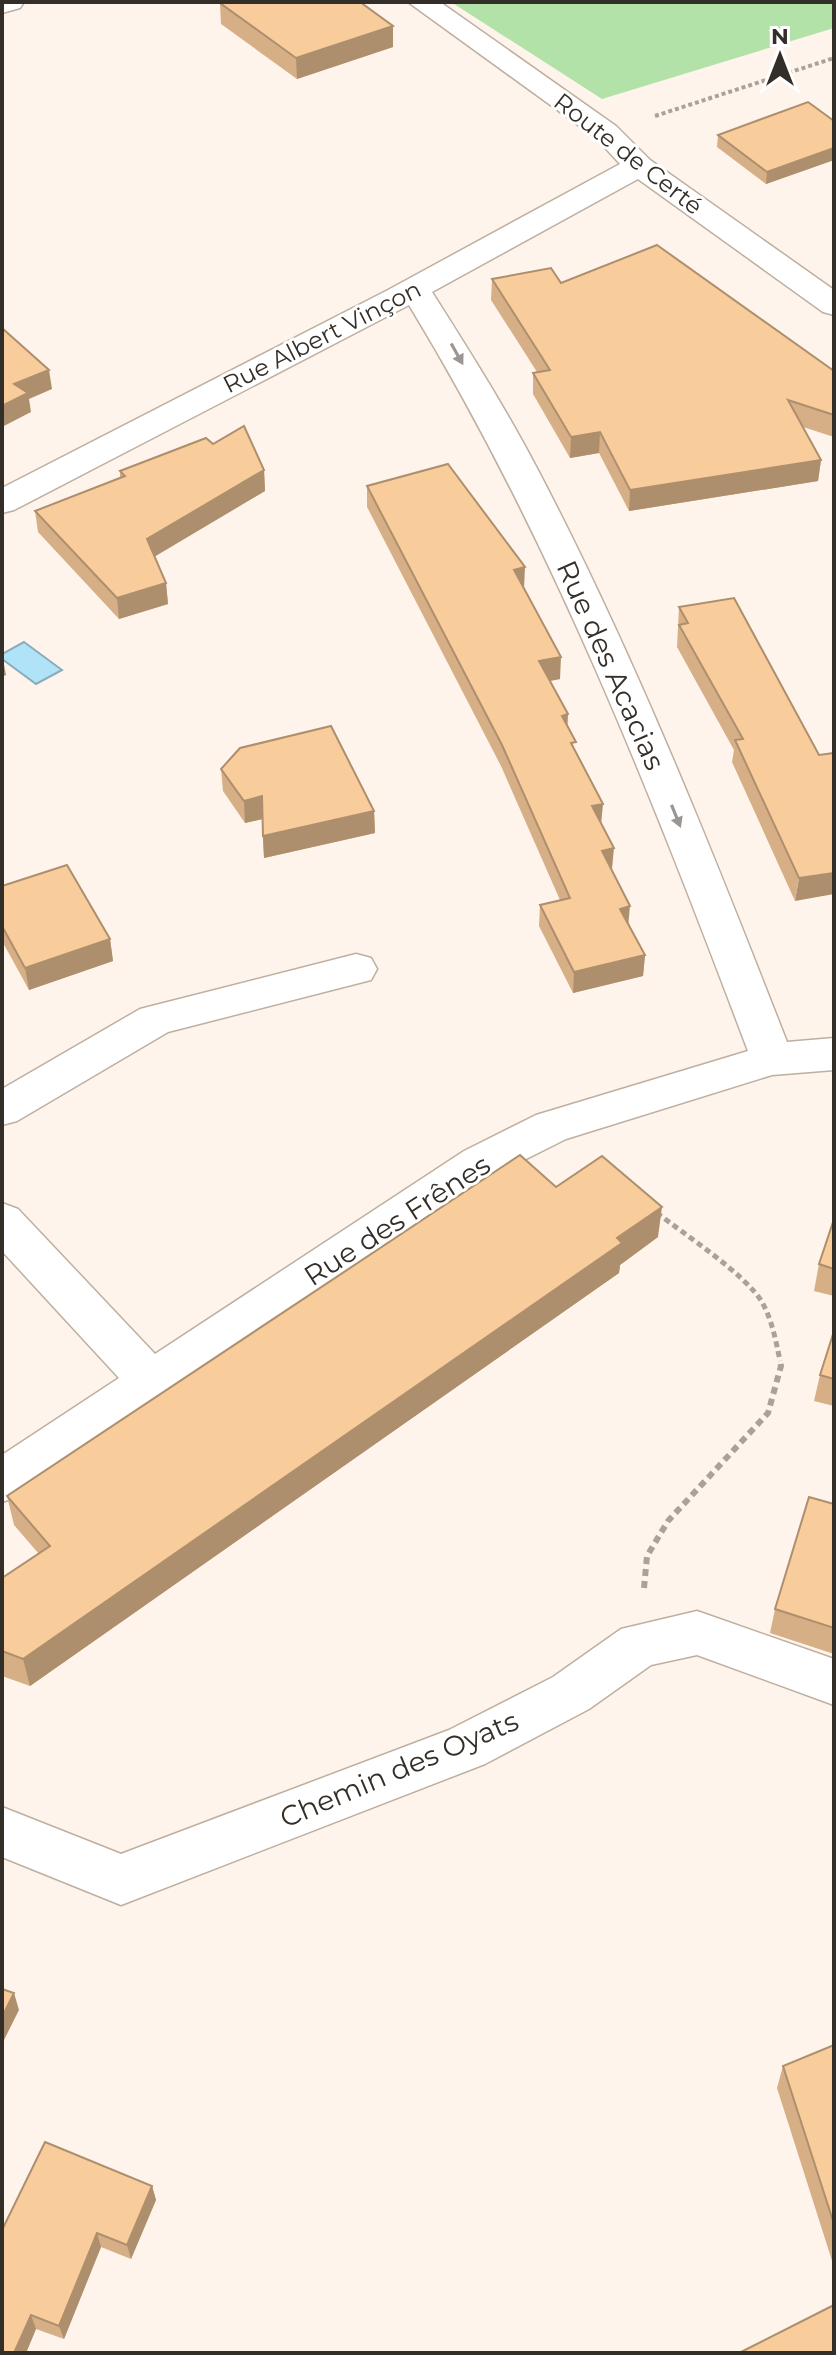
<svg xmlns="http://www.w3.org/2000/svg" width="836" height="2355" font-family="Montserrat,sans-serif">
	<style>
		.green { fill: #b2e2a8 }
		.water { fill: #b0e2f8; stroke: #8bacba; stroke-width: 2 }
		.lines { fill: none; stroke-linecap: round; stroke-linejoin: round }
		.minor-casing { stroke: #beafa0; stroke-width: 3 }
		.highway-casing { stroke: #beafa0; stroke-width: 3 }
		.path-far2 { stroke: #aaa29a; stroke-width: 4; stroke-dasharray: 4 3; stroke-linecap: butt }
		.path-far1 { stroke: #aaa29a; stroke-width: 5; stroke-dasharray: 6 4; stroke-linecap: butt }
		.path { stroke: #aaa29a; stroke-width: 6; stroke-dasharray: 7 5; stroke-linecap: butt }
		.minor { fill: #fff; fill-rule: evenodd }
		.highway { fill: #fff; fill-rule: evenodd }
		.wall { fill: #d6af86 }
		.shaded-wall { fill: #ae8f6d }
		.building { fill: #f9cc9c; stroke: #ae8f6d; stroke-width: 2 }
		.oneway { fill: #9a9694 }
		.labels { text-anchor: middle; stroke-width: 6; stroke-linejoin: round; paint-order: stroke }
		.far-street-label { font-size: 24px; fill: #342e28; stroke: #fff }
		.street-label { font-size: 28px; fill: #342e28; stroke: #fff }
	</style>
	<rect width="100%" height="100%" fill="#fef4eb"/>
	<polygon class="green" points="451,2 834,2 834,28 602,99"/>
	<polygon class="water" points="24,642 62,670 36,684 2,659 2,654"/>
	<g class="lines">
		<g class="minor-casing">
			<g id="minor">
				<path d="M 408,2 L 440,2 L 616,126 L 650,160 L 834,290 L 834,315 L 823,312 L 638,179 L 432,292 C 470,352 508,412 540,474 C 636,658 712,850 787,1042 L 834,1038 L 834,1070 L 772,1075 L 566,1139 L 494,1175 L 19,1496 L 2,1502 L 2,1455 L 119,1378 L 2,1251 L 2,1203 L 18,1209 L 155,1354 L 464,1151 L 536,1115 L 748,1051 C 651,794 552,540 409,305 L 14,510 L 2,513 L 2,488 L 388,290 L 620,164 L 596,138 Z"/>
				<polygon points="356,954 371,958 377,969 371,980 168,1032 17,1121 2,1125 2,1089 140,1009"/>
				<polygon points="697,1611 834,1659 834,1705 697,1655 651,1665 589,1709 485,1764 121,1905 2,1857 2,1807 121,1854 449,1730 553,1677 621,1629"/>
			</g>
		</g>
		<g class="highway-casing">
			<polygon id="highway" points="2,2 24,2 20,8 2,13"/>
		</g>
		<polyline class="path-far2" points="655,116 834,58"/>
		<path class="path-far1" d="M 657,1213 C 684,1234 745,1274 762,1302 C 772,1320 776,1341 780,1361"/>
		<polyline class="path" points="644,1588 647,1556 668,1521 768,1413 781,1366 780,1359"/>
		<use href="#minor" class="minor"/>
		<use href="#highway" class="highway"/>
	</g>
	<g class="wall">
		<polygon points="220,3 393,26 393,47 297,79 221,24"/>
		<polygon points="834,121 834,160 766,184 717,147 718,135"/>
		<polygon points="492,279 561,283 834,371 834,437 803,427 821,460 818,481 629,511 599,453 570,458 533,394 533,373 537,372 491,300"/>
		<polygon points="213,444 264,470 265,491 154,556 166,583 168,604 119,619 38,532 35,511 120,478 120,471"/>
		<polygon points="367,486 524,588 560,679 550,681 568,727 575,752 601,823 612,869 611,869 629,924 645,955 643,976 573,993 539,926 540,905 560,900 501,766 367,507"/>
		<polygon points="679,607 819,755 795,901 732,762 734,750 677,647"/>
		<polygon points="221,769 374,811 375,833 264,858 262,819 245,823 223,791"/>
		<polygon points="2,886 110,939 113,961 29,990 2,941"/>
		<polygon points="556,1187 658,1237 620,1265 619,1273 30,1686 2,1676 2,1578 39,1554 14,1525 7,1496"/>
		<polygon points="834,1219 834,1296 814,1291 819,1264"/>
		<polygon points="834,1331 834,1406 814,1401 820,1375"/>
		<polygon points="834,1504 834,1654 770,1633 775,1609"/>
		<polygon points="834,2045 834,2267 777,2088 783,2066"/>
		<polygon points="152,2186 156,2200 131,2259 101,2247 64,2339 36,2329 26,2353 2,2230"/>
	</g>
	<g class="shaded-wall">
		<polygon points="393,26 393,47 297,79 296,58"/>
		<polygon points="834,148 834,160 766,184 767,172"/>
		<polygon points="49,370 52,389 29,399 31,412 2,427 2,406 14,384"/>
		<polygon points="600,432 599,453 570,458 571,437"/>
		<polygon points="821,460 818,481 629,511 630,490"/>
		<polygon points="264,470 265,491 149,560 147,539"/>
		<polygon points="525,567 524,589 514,570"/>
		<polygon points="166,583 168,604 119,619 117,598"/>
		<polygon points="2,654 6,675 2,677"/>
		<polygon points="561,657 560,679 538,683 539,661"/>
		<polygon points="568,714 567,736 562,716"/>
		<polygon points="262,796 263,819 245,823 244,801"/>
		<polygon points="603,804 601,825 592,806"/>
		<polygon points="374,811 375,833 264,858 263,836"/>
		<polygon points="614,848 612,869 600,872 602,851"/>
		<polygon points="834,873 834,894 795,901 799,878"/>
		<polygon points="630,906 628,927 620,909"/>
		<polygon points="110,939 113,961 29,990 25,968"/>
		<polygon points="645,955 643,976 573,993 574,972"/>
		<polygon points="662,1207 658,1237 620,1265 619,1273 30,1686 23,1659"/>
		<polygon points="14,1993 19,2010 2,2044 2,2017"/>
		<polygon points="152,2186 156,2200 131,2259 127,2245"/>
		<polygon points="97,2233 101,2247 64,2339 59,2326"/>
		<polygon points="31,2315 36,2329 26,2353 14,2353"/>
	</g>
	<g class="building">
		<polygon points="223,2 360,2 393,26 296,58 220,3"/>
		<polygon points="808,102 834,121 834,148 767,172 718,135"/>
		<polygon points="657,245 834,371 834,415 788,400 821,460 630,490 600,432 571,437 533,373 550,370 492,279 551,268 561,283"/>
		<polygon points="2,328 49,370 14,384 28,393 2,406"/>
		<polygon points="244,426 264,470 147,539 166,583 117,598 35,511 125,476 120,471 206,438 213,444"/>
		<polygon points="448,464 525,567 514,570 561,657 539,661 568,714 562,716 576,742 571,743 603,804 592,806 614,848 602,851 630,906 620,909 645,955 574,972 540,905 570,898 502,745 367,486"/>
		<polygon points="734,598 819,755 834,753 834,873 799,878 735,740 743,739 679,625 688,623 679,607"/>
		<polygon points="331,726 374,811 263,836 262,796 244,801 221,769 240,748"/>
		<polygon points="67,865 110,939 25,968 2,926 2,886"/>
		<polygon points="520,1155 556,1187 602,1156 662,1207 617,1238 622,1243 23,1659 2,1651 2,1578 50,1546 7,1496"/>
		<polygon points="834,1219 834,1269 819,1264"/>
		<polygon points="834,1331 834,1379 820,1375"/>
		<polygon points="809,1497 834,1504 834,1628 775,1609"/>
		<polygon points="2,1989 14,1993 2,2017"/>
		<polygon points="834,2045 834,2224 783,2066"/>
		<polygon points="45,2142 152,2186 127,2245 97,2233 59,2326 31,2315 14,2353 2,2353 2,2230"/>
		<polygon points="834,2305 834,2353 739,2353"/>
	</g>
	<defs><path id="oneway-solid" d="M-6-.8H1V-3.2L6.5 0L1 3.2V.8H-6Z" transform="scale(2)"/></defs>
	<g class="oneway">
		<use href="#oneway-solid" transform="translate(457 354) rotate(61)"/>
		<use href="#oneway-solid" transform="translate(676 816) rotate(68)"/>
	</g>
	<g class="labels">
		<g class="far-street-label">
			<text transform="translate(628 154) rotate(38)" y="8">Route de Certé</text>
			<text transform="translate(322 337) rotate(-27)" y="8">Rue Albert Vinçon</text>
		</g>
		<g class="street-label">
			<text transform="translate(611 665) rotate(66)" y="10">Rue des Acacias</text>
			<text transform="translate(397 1220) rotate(-33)" y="10">Rue des Frênes</text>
			<text transform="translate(399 1769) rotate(-23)" y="10">Chemin des Oyats</text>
		</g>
	</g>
	<rect width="836" height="2355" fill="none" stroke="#342e28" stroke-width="8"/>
	<g transform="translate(780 56)" stroke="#ffffff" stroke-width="6" paint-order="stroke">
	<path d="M0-6L14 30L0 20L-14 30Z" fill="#342e28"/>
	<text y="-12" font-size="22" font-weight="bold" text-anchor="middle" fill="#342e28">N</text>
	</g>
</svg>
